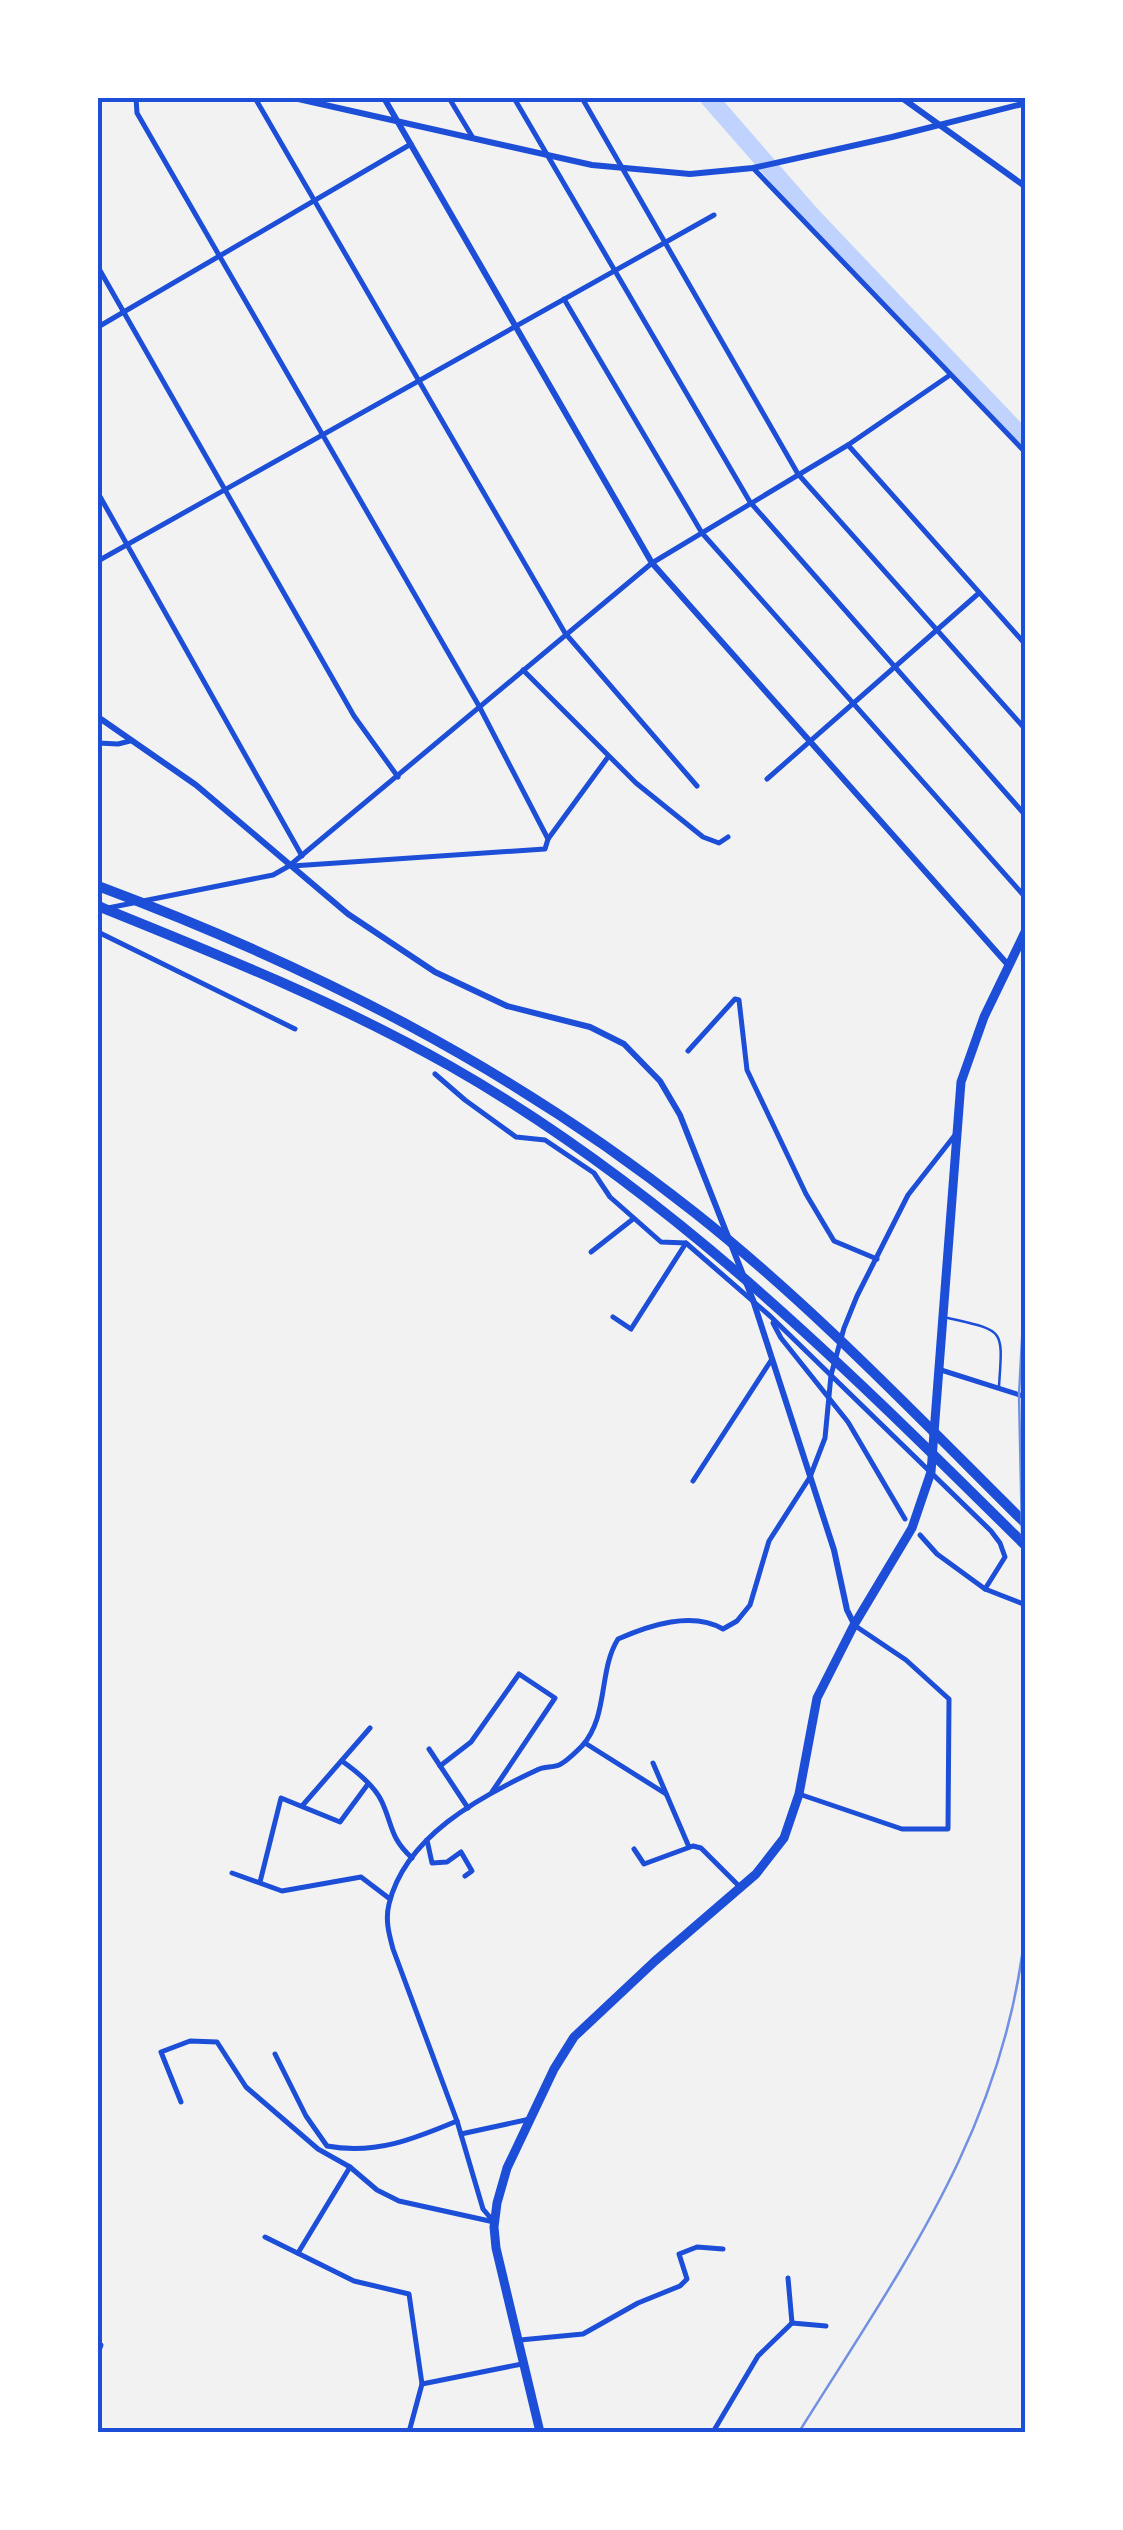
<svg xmlns="http://www.w3.org/2000/svg" width="1123" height="2530" font-family="'Varela Round',sans-serif">
	<style>
		.lines { fill: none; stroke-linecap: round; stroke-linejoin: round }
		.river { stroke: #bfd3fe; stroke-width: 18 }
		.service { stroke: #1d4ed8; stroke-width: 2.5 }
		.minor { stroke: #1d4ed8; stroke-width: 5 }
		.tertiary { stroke: #1d4ed8; stroke-width: 6 }
		.trunk { stroke: #1d4ed8; stroke-width: 9 }
		.motorway { stroke: #1d4ed8; stroke-width: 10 }
		.rail { stroke: #7290e2; stroke-width: 2.5 }
		.neatline { fill: none; stroke: #1d4ed8; stroke-width: 4 }
	</style>
	<rect width="100%" height="100%" fill="#f2f2f2"/>
	<g class="lines">
		<polyline class="river" points="709,98 810,214 1026,441"/>
		<path class="service" d="M 948,1318 C 1005,1331 1003,1328 999,1386"/>
		<g class="minor">
			<polyline points="136,98 137,113 479,706 548,839 545,849 292,866"/>
			<polyline points="255,98 565,633 697,786"/>
			<polyline points="449,98 473,138"/>
			<polyline points="514,98 750,502 1026,816"/>
			<polyline points="582,98 798,474 1026,730"/>
			<polyline points="753,168 1026,453"/>
			<polyline points="98,267 354,716 398,777"/>
			<polyline points="564,299 702,533 1026,898"/>
			<polyline points="98,327 411,144"/>
			<polyline points="848,445 1026,645"/>
			<polyline points="98,493 302,856"/>
			<polyline points="98,561 714,215"/>
			<polyline points="523,670 636,783 703,837 719,843 728,837"/>
			<polyline points="98,743 118,744 130,741"/>
			<polyline points="767,779 979,593"/>
			<polyline points="548,839 608,757"/>
			<polyline points="108,908 273,875 289,866 652,563 848,445 950,375"/>
			<polyline points="98,932 295,1029"/>
			<polyline points="688,1051 735,999 739,1000 747,1070 806,1194 834,1241 877,1259"/>
			<polyline points="435,1074 465,1100 516,1137 545,1140 594,1173 610,1197 661,1242 686,1243 770,1316 991,1531 1000,1543 1005,1557 985,1589 1026,1605"/>
			<polyline points="591,1252 633,1219"/>
			<polyline points="613,1317 631,1329 686,1243"/>
			<polyline points="773,1323 781,1338 848,1422 905,1519"/>
			<polyline points="941,1370 1026,1397"/>
			<polyline points="693,1481 772,1359"/>
			<polyline points="920,1535 937,1554 985,1589"/>
			<polyline points="585,1743 666,1794"/>
			<polyline points="429,1749 468,1808"/>
			<path d="M 342,1761 C 356,1771 375,1786 382,1802 C 393,1826 390,1838 412,1858"/>
			<polyline points="653,1763 689,1847"/>
			<polyline points="440,1766 471,1742 519,1674 555,1698 492,1792"/>
			<polyline points="799,1794 902,1829 948,1829 949,1699 906,1660 854,1625"/>
			<polyline points="302,1806 370,1728"/>
			<polyline points="427,1840 432,1863 447,1862 461,1852 472,1871 465,1876"/>
			<polyline points="634,1849 644,1864 693,1846 701,1848 740,1887"/>
			<polyline points="232,1873 282,1891 361,1877 390,1899"/>
			<polyline points="260,1882 281,1798 340,1822 368,1784"/>
			<path d="M 275,2054 L 306,2116 L 327,2146 C 375,2155 414,2139 457,2121"/>
			<path d="M 181,2102 L 161,2052 L 190,2041 L 217,2042 L 246,2087 L 318,2149 L 350,2167 L 377,2190 L 399,2201 L 494,2222 L 483,2209 L 457,2121 L 393,1949 C 389,1934 385,1920 389,1904 C 405,1837 479,1797 537,1770 C 544,1766 552,1768 559,1765 C 566,1762 577,1751 582,1746 C 609,1716 598,1671 618,1639 C 650,1625 692,1611 723,1629 L 737,1621 L 750,1605 L 769,1541 L 810,1477 L 825,1438 L 831,1375 L 844,1328 L 857,1296 L 908,1195 L 955,1135"/>
			<polyline points="461,2134 530,2119"/>
			<polyline points="1026,2206 1026,2233"/>
			<polyline points="265,2237 354,2281 409,2294 422,2384"/>
			<polyline points="298,2253 350,2167"/>
			<polyline points="788,2278 792,2323"/>
			<polyline points="520,2340 583,2334 638,2303 680,2286 687,2279 679,2254 697,2247 723,2249"/>
			<polyline points="98,2342 101,2345 98,2353"/>
			<polyline points="409,2432 422,2384 522,2364"/>
			<polyline points="713,2432 758,2356 792,2323 826,2326"/>
		</g>
		<g class="tertiary">
			<polyline points="294,98 592,165 690,174 753,168 892,137 1026,103"/>
			<polyline points="384,98 652,563 1009,966"/>
			<polyline points="902,98 1026,187"/>
			<polyline points="98,717 196,785 348,914 435,972 507,1006 590,1027 624,1044 660,1081 680,1115 753,1300 834,1550 847,1610 854,1624"/>
		</g>
		<polyline class="trunk" points="540,2432 496,2248 494,2227 497,2203 507,2168 554,2069 574,2037 655,1961 756,1874 784,1838 799,1794 817,1698 854,1625 912,1528 931,1472 961,1082 984,1017 1026,930"/>
		<g class="motorway">
			<path d="M 98,886 C 312,966 514,1069 694,1212 C 813,1306 918,1417 1026,1524"/>
			<path d="M 98,906 C 217,954 337,1002 450,1066 C 670,1191 847,1369 1026,1546"/>
		</g>
		<g class="rail">
			<polyline points="1026,1265 1019,1395 1026,1717"/>
			<path d="M 799,2432 C 902,2267 1008,2123 1026,1922"/>
		</g>
	</g>
	<rect width="1123" height="2530" fill="none" stroke="#ffffff" stroke-width="200"/>
	<rect x="100" y="100" width="923" height="2330" class="neatline"/>
</svg>
